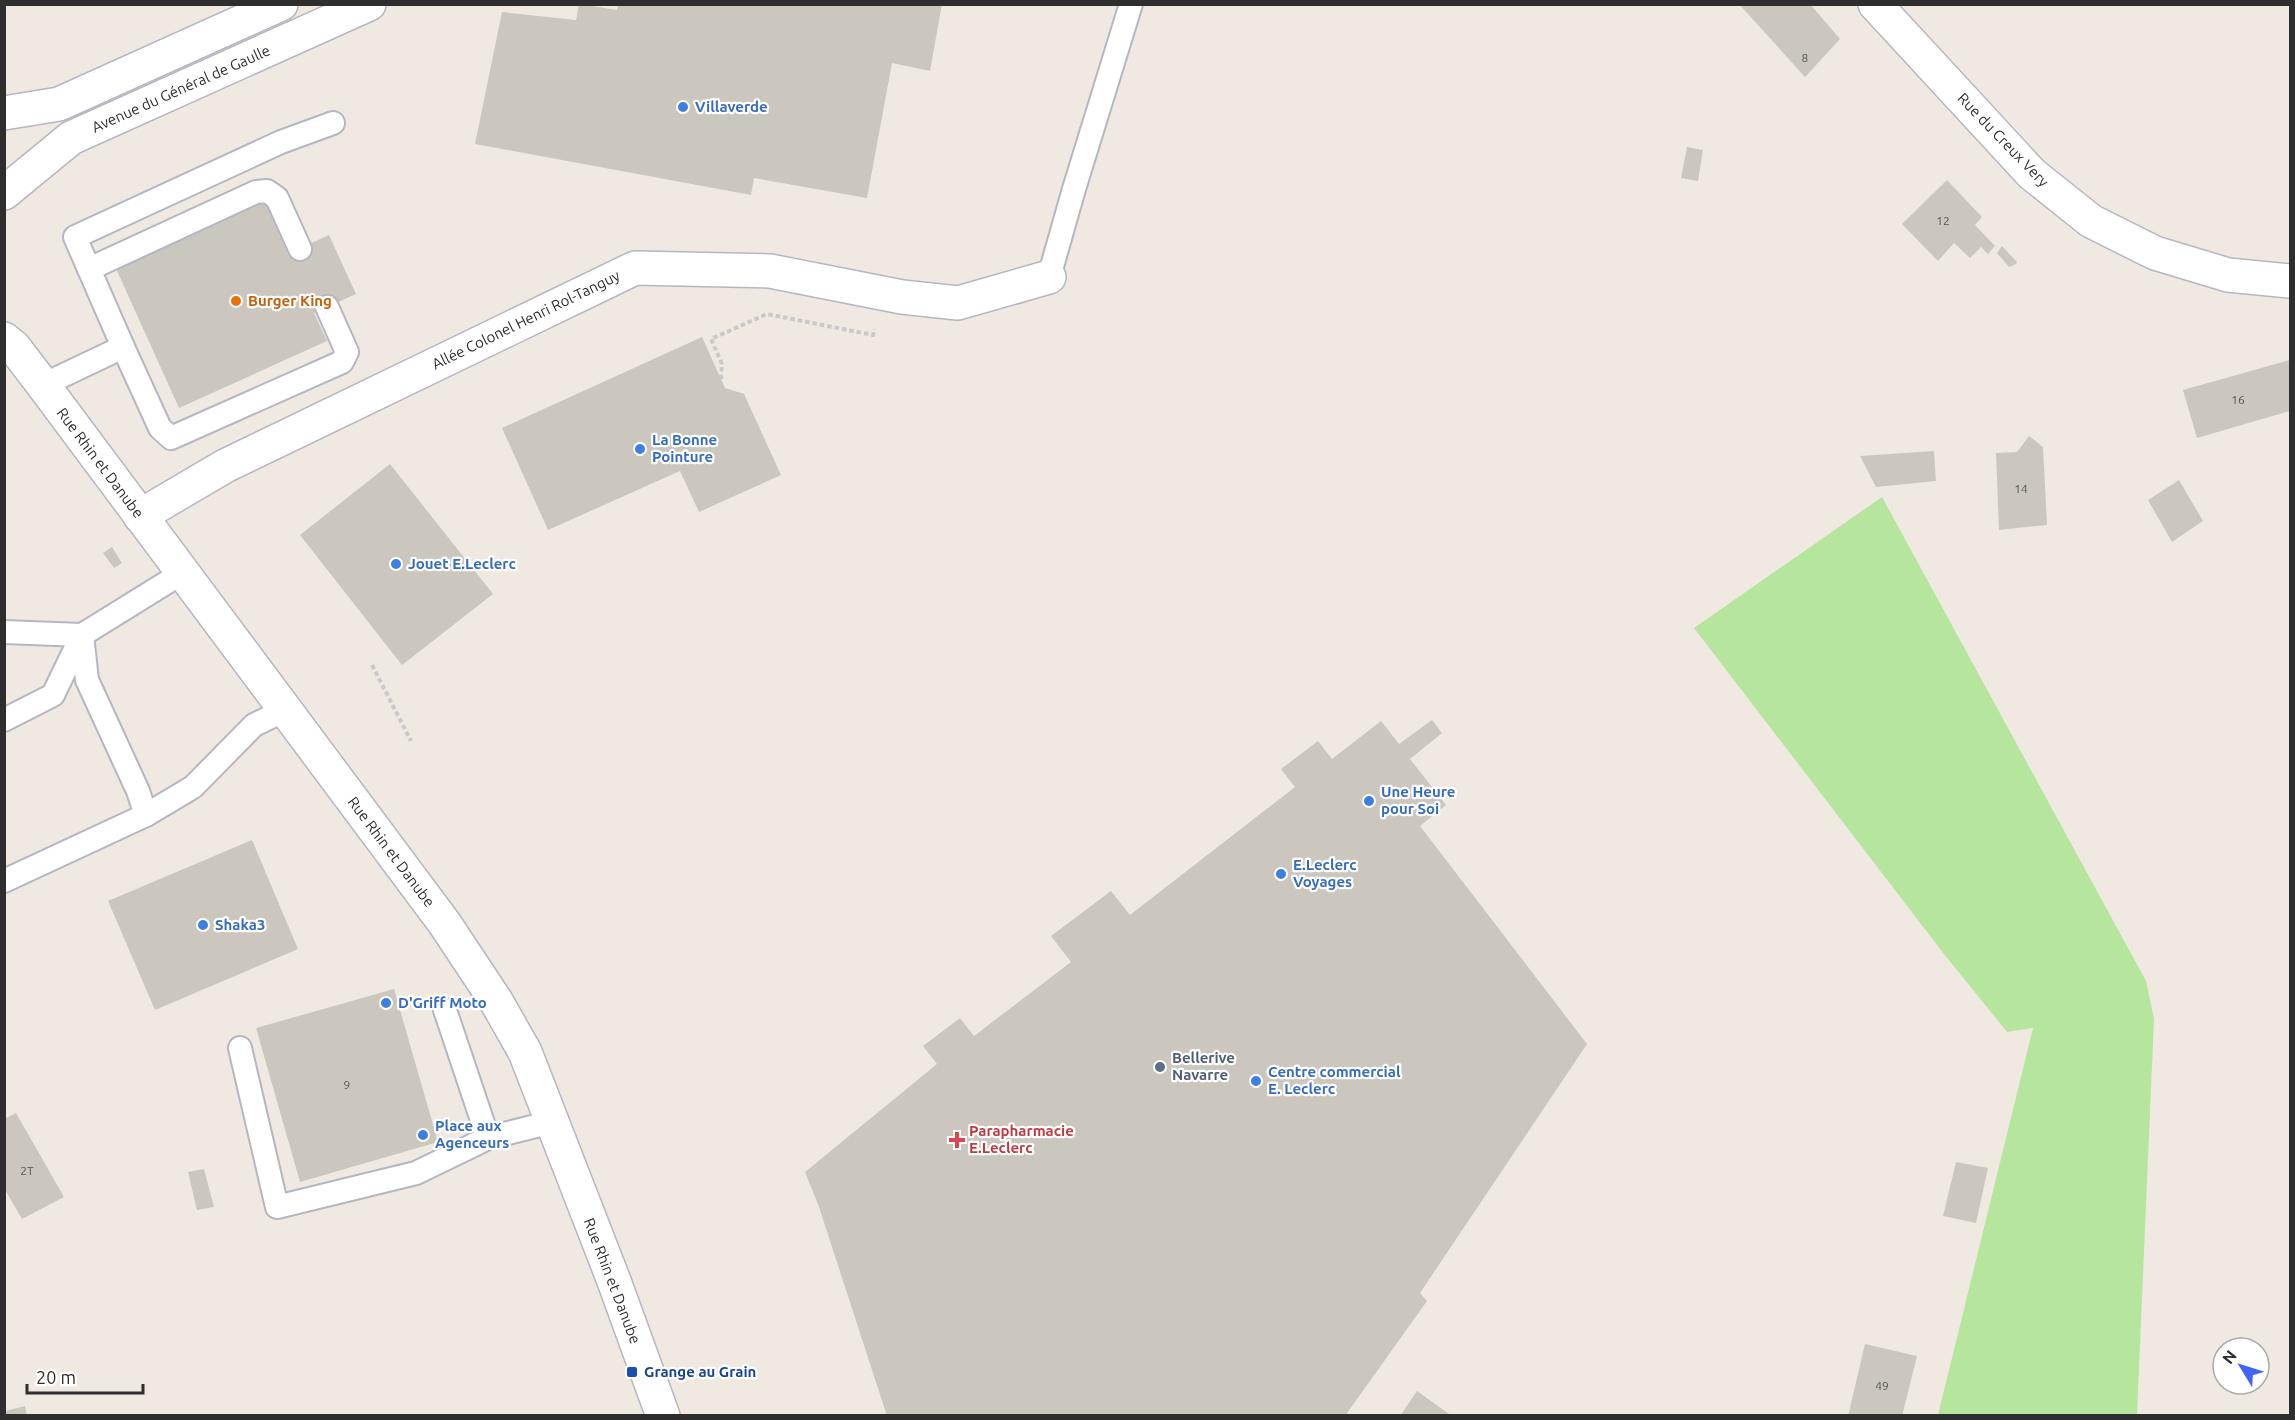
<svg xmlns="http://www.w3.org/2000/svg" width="2295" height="1420" font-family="Ubuntu,sans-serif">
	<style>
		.green { fill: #b6e59e }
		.building { fill: #cbc7bf }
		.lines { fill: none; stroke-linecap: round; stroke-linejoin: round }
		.lane-casing { stroke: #b4b7c1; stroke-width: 26 }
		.street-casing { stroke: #b4b7c1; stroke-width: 36 }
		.secondary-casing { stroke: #b4b7c1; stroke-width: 36 }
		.path { stroke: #c9c9c9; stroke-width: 4; stroke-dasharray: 4.5 3; stroke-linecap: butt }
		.lane { stroke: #fff; stroke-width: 22 }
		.street { stroke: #fff; stroke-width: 33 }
		.secondary { stroke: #fff; stroke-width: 33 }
		.shop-dot { fill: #3f7fe0; stroke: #fff; stroke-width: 2 }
		.food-dot { fill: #e8710a; stroke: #fff; stroke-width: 2 }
		.service-dot { fill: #5c6f8a; stroke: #fff; stroke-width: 2 }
		.health-dot { fill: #e0444e; stroke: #fff; stroke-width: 2 }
		.transit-dot { fill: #1a4fb4; stroke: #fff; stroke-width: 2 }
		.labels { text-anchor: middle; stroke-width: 4.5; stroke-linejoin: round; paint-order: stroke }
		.number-label { font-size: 12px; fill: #555452 }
		.street-label { font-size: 15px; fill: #2e2e2e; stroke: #fff }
		.shop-label { font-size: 15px; font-weight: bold; fill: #366cbe; stroke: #fff; text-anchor: start }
		.food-label { font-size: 15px; font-weight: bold; fill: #c56008; stroke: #fff; text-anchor: start }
		.service-label { font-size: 15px; font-weight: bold; fill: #4e5e75; stroke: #fff; text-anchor: start }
		.health-label { font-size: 15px; font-weight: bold; fill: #be3a42; stroke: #fff; text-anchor: start }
		.transit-label { font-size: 15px; font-weight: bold; fill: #164399; stroke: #fff; text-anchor: start }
	</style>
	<rect width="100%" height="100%" fill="#efe9e1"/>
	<polygon class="green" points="1882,497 2146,981 2154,1019 2137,1415 1938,1415 2033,1028 2007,1032 1944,954 1694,628"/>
	<g class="building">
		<polygon points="579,4 617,10 618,4 942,4 930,71 892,63 867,198 754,178 751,195 475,144 502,12 576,20"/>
		<polygon points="1739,4 1810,4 1840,39 1805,77"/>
		<polygon points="1687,147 1703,150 1698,181 1681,178"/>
		<polygon points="1947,180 1982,217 1975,225 1995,246 1988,254 1981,247 1970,258 1954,243 1938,261 1902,224"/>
		<polygon points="262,195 288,254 329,235 356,294 314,313 327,341 179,408 113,262"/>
		<polygon points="2002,246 2017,262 2016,264 2009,267 1997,253"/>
		<polygon points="702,337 725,388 744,394 781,475 699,512 680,471 548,530 502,428"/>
		<polygon points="2290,360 2290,411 2197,438 2183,390"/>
		<polygon points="2029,436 2043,447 2047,525 1999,530 1996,453 2017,452"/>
		<polygon points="1934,451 1936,481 1876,487 1860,456"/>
		<polygon points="390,464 493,594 402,665 300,535"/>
		<polygon points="2179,480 2203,521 2172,542 2148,500"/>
		<polygon points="112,547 122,563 114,568 103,553"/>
		<polygon points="1432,720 1442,733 1410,759 1446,805 1420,826 1587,1044 1420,1293 1427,1301 1345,1416 887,1416 819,1207 805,1172 937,1064 923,1046 960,1018 974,1036 1071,962 1051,936 1111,891 1130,915 1295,787 1281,769 1318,741 1332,759 1381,721 1399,744"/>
		<polygon points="252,840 298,949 155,1010 108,901"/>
		<polygon points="394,989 438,1142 300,1182 256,1028"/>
		<polygon points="16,1113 64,1197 22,1219 4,1188 4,1119"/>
		<polygon points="1956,1162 1988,1168 1976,1223 1943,1216"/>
		<polygon points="204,1169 214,1207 197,1210 188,1172"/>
		<polygon points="1865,1344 1917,1356 1902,1416 1848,1416"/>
		<polygon points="1417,1391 1452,1416 1400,1416"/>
		<polygon points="25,1406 27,1416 5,1416 5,1411"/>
	</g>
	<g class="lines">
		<g class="lane-casing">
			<g id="lane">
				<polyline points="89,269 256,192 267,191 277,198 300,249"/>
				<polyline points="1049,277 1074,189 1131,4"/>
				<polyline points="123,347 160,428 171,438 342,362 347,352 327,307"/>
				<polyline points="43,385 123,347 75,237 281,142 333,123"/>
				<polyline points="4,632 82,635 182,573"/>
				<polyline points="82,635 87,680 138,791 146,815"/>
				<polyline points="4,720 53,695 82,635"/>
				<polyline points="4,881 146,815 193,787 254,725 285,710"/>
				<polyline points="445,1010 488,1138 552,1122"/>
				<polyline points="240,1048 277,1207 416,1173 488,1138"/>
			</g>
		</g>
		<g class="street-casing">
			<g id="street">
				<polyline points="1875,4 2032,174 2091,221 2155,253 2228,275 2290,281"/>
				<polyline points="4,339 14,347 43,385 445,924 496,1001 525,1052 614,1281 663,1416"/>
				<polyline points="140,516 225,466 635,268 770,271 902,297 958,303 1049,277"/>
			</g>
		</g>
		<g class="secondary-casing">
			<g id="secondary">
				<polyline points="4,113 59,104 281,4"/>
				<polyline points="4,193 71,138 369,4"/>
			</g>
		</g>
		<g class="path">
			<polyline points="721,379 722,364 711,339 767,314 873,335 874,329"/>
			<polyline points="372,665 411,741"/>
		</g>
		<use href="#lane" class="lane"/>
		<use href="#street" class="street"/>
		<use href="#secondary" class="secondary"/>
	</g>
	<g class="shop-dot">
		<circle cx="683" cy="107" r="6"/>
		<circle cx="640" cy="449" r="6"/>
		<circle cx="396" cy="564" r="6"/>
		<circle cx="1369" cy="801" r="6"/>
		<circle cx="1281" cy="874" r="6"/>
		<circle cx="203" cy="925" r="6"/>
		<circle cx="386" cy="1003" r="6"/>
		<circle cx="1256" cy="1081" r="6"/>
		<circle cx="423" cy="1135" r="6"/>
	</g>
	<circle class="food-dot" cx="236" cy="301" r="6"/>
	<circle class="service-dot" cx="1160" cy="1067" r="6"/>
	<path class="health-dot" d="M954 1131h6v6h6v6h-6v6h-6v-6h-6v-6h6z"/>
	<rect class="transit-dot" x="626" y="1366" width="12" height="12" rx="3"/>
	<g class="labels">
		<g class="number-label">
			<text x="1805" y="62">8</text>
			<text x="1943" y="225">12</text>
			<text x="2238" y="404">16</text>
			<text x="2021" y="493">14</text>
			<text x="347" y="1089">9</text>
			<text x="27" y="1175">2T</text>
			<text x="1882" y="1390">49</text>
		</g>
		<g class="street-label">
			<text transform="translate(181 89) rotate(-24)" y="5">Avenue du Général de Gaulle</text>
			<text transform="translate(2003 140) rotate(46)" y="5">Rue du Creux Very</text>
			<text transform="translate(526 320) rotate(-26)" y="5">Allée Colonel Henri Rol-Tanguy</text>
			<text transform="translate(100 463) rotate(53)" y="5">Rue Rhin et Danube</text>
			<text transform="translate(391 852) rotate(53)" y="5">Rue Rhin et Danube</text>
			<text transform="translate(612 1281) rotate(69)" y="5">Rue Rhin et Danube</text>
		</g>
		<g class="shop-label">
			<text x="695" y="112">Villaverde</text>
			<text x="652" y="445">La Bonne<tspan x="652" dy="17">Pointure</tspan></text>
			<text x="408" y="569">Jouet E.Leclerc</text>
			<text x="1381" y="797">Une Heure<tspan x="1381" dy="17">pour Soi</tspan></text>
			<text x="1293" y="870">E.Leclerc<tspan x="1293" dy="17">Voyages</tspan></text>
			<text x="215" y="930">Shaka3</text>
			<text x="398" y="1008">D'Griff Moto</text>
			<text x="1268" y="1077">Centre commercial<tspan x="1268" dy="17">E. Leclerc</tspan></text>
			<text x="435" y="1131">Place aux<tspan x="435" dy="17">Agenceurs</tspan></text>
		</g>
		<g class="food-label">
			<text x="248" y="306">Burger King</text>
		</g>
		<g class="service-label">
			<text x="1172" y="1063">Bellerive<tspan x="1172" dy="17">Navarre</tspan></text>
		</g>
		<g class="health-label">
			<text x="969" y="1136">Parapharmacie<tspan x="969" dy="17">E.Leclerc</tspan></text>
		</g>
		<g class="transit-label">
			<text x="644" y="1377">Grange au Grain</text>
		</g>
	</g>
	<rect width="2295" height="1420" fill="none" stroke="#2e2e2e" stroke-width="12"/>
	<g transform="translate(2241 1366) rotate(308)"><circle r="28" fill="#ffffff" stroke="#ababab" stroke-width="1.5"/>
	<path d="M0-4.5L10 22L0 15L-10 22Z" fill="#4264fb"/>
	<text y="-9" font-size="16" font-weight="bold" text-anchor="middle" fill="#2e2e2e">N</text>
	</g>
	<path d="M27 1384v9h116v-9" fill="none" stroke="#2e2e2e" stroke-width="3"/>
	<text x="36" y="1384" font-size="18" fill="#2e2e2e" stroke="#ffffff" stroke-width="4.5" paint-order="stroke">20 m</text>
</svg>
